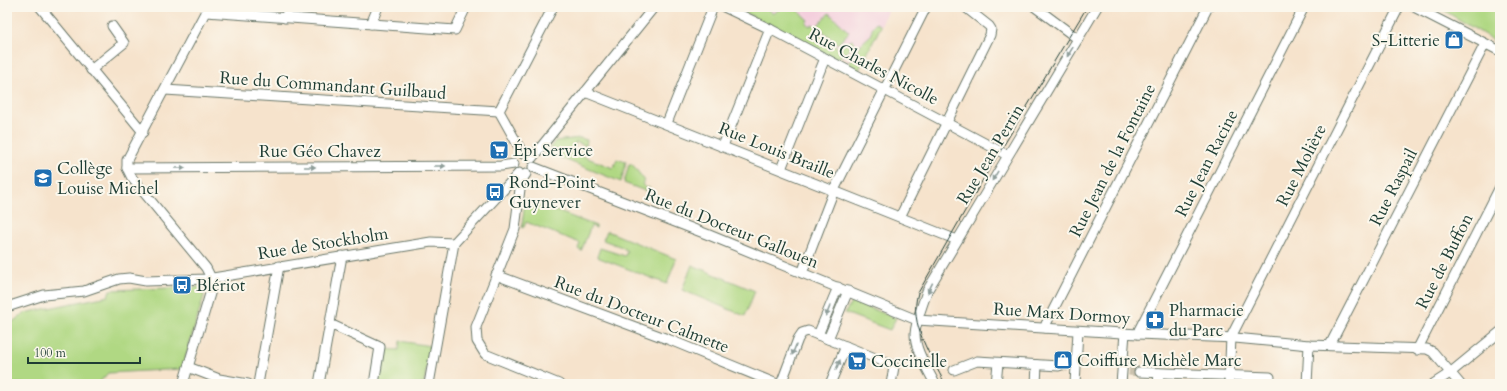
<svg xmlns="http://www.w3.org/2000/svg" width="1507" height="391" font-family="Cardo,serif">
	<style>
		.built { fill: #f4cfdd }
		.green { fill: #b0d883; stroke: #688a5c }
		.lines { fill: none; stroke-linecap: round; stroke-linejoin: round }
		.minor-tunnel { stroke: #cbc2ae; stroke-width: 9; stroke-dasharray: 9 4.5; stroke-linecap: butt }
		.minor-casing { stroke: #6a7769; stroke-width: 11 }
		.minor { stroke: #fff; stroke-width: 9 }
		.tram { stroke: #1f3d34; stroke-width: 1 }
		.oneway { fill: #8f9e9a }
		.labels { text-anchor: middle; stroke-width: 4; stroke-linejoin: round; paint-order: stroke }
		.poi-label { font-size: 17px; fill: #1f3d34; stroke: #fbf7ec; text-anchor: start }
		.street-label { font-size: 17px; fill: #1f3d34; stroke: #fbf7ec }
	</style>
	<rect width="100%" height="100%" fill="#fbf7ec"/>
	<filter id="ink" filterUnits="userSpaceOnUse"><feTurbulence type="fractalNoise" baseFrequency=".025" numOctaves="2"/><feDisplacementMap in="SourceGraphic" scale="8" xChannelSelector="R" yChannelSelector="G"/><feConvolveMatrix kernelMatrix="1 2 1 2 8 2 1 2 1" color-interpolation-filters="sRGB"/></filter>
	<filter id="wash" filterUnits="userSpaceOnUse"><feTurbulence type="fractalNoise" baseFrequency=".012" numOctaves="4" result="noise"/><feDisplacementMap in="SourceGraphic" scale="16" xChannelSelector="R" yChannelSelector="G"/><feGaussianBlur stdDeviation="0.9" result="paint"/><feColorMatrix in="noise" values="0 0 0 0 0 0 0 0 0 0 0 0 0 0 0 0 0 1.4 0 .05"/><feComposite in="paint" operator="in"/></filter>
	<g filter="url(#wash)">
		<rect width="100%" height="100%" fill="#f6e3cc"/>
		<polygon class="built" points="734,7 890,7 858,72 846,66 848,60 841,56 835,59"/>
		<g class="green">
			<polygon points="734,7 767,7 773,14 782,7 794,7 808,20 806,23 810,26 813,24 820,31 820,34 823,34 838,48 852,40 854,42 847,53 835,59"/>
			<polygon points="1438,7 1500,7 1500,44"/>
			<polygon points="829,13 849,32 838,44 817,26"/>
			<polygon points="876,23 881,26 858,72 846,66 861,44 872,34 872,28"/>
			<polygon points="580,138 587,140 586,146 576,142 572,152 613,168 617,159 626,162 621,182 549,153 548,151 555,141"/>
			<polygon points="629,164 632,164 645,181 642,184 646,189 649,187 648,192 624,183"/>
			<polygon points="525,199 596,226 596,228 591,226 581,251 578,249 580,243 526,222 524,227 522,228"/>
			<polygon points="607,231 676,259 667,284 597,257 600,248 625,256 627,251 622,247 603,240"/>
			<polygon points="692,265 755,291 745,316 682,290"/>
			<polygon points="200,287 204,296 182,369 108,373 98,384 7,384 7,331 10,324 24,313 108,296 110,290"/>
			<polygon points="852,301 896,318 890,330 845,313"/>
			<polygon points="400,341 430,346 424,384 377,384 383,349 399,350"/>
		</g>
	</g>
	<g filter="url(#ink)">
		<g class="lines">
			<g class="minor-tunnel">
				<polyline points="1059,366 1068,367"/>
				<polyline points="1129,371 1139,372"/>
			</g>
			<g class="minor-casing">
				<g id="minor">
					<polyline points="40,7 143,132"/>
					<polyline points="724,7 770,29 1007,155"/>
					<polyline points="1035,7 1078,39"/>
					<polyline points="1414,7 1500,51"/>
					<polyline points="206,12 455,30 466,7"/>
					<polyline points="285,18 289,7"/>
					<polyline points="371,24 378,7"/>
					<polyline points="91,70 124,43 112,26"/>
					<polyline points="165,90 499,111"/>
					<polyline points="585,92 957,240"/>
					<polyline points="667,123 713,7"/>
					<polyline points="723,146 770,29"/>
					<polyline points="523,154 499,111 553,7"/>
					<polyline points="532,158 654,7"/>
					<polyline points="533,167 709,235 917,320 1138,334 1235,338 1309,345 1427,349 1433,352 1460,384"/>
					<polyline points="127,168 501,166 514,164"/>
					<polyline points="781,169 825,58"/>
					<polyline points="526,174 521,181 515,229 476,327 477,341 485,354 559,384"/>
					<polyline points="900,217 990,35 991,29 989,26 965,7"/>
					<polyline points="802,273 834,190 926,7"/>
					<polyline points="496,275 670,340 777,384"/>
					<polyline points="7,307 44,295 84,291 119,279 129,278 146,281 207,279 431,242 454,243 519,173"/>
					<polyline points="330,324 380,347 374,384"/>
					<polyline points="1046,328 1046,324 1208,7"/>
					<polyline points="1138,334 1139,330 1304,7"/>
					<polyline points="818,335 838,287"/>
					<polyline points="828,339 848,291"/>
					<polyline points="1330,345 1485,44"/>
					<polyline points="1417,350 1500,187"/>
					<polyline points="188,367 219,379 248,384"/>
					<polyline points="954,370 977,361 1059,366"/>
					<polyline points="1139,372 1270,377"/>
					<polyline points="183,384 212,287 211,278 206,268 132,178 127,168 127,160 208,7"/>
					<polyline points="258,384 279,266"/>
					<polyline points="319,384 342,256"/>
					<polyline points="429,384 454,243"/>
					<polyline points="781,384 798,339 802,333 808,331 890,364 894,367 891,384"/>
					<polyline points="830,384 846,346"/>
					<path d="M 935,384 C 928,369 915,351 915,334 C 916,319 923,305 927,291 L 1097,7"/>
					<polyline points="996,384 998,363"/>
					<polyline points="1036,384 1037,365"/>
					<polyline points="1075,384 1078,331"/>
					<polyline points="1121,384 1125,333"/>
					<polyline points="1158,384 1159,373"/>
					<polyline points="1229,384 1231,337 1399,7"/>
					<polyline points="1307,384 1309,345"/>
					<polyline points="1433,384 1450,373 1500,332"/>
				</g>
			</g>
			<use href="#minor" class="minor"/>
			<path class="tram" d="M 945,384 C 932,357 908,324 918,293 L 981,183 L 1087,7"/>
		</g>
		<defs><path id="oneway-solid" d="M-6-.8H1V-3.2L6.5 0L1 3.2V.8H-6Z"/></defs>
		<g class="oneway">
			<use href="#oneway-solid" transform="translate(1070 52) rotate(121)"/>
			<use href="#oneway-solid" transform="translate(440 166)"/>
			<use href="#oneway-solid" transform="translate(310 167)"/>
			<use href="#oneway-solid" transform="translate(180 168)"/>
			<use href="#oneway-solid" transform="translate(995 176) rotate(121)"/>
			<use href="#oneway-solid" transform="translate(930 288) rotate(116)"/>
			<use href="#oneway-solid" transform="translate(828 311) rotate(112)"/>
			<use href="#oneway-solid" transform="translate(794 350) rotate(112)"/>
			<use href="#oneway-solid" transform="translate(838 365) rotate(-68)"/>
		</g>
	</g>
	<defs>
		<g id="shop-square" transform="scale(1)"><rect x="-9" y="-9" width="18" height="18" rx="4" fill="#1f6fb2" stroke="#fbf7ec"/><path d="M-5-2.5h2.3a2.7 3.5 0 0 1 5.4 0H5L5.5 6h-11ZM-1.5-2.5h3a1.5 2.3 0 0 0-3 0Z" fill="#fff"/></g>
		<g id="supermarket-square" transform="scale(1)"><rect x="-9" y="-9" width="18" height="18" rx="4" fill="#1f6fb2" stroke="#fbf7ec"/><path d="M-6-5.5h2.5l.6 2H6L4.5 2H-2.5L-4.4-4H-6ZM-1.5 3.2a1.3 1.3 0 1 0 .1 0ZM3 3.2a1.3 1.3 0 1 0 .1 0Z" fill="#fff"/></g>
		<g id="school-square" transform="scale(1)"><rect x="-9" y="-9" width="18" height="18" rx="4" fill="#1f6fb2" stroke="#fbf7ec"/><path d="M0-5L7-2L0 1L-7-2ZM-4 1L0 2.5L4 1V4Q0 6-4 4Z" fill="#fff"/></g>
		<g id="bus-square" transform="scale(1)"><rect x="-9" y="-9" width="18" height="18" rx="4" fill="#1f6fb2" stroke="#fbf7ec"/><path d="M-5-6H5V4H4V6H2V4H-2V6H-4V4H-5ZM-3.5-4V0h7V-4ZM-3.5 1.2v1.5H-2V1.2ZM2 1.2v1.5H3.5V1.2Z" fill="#fff"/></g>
		<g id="pharmacy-square" transform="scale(1)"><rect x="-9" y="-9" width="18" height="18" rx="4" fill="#1f6fb2" stroke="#fbf7ec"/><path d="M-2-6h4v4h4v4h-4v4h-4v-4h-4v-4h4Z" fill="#fff"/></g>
	</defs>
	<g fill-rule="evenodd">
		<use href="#shop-square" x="1454" y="40"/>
		<use href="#supermarket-square" x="499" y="150"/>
		<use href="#school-square" x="43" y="178"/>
		<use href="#bus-square" x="495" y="192"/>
		<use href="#bus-square" x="182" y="285"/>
		<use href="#pharmacy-square" x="1155" y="320"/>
		<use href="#shop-square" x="1063" y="360"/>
		<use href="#supermarket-square" x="857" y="361"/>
	</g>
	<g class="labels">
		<g class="poi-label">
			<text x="1440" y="46" text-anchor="end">S-Litterie</text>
			<text x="513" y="156">Épi Service</text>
			<text x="57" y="174">Collège<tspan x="57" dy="20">Louise Michel</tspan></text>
			<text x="509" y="188">Rond-Point<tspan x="509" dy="20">Guynever</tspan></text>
			<text x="196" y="291">Blériot</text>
			<text x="1169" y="316">Pharmacie<tspan x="1169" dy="20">du Parc</tspan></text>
			<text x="1077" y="366">Coiffure Michèle Marc</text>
			<text x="871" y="367">Coccinelle</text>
		</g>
		<g class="street-label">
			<text transform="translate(874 66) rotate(28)" y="6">Rue Charles Nicolle</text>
			<text transform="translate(333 85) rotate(4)" y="6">Rue du Commandant Guilbaud</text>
			<text transform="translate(777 150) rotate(22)" y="6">Rue Louis Braille</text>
			<text x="320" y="157">Rue Géo Chavez</text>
			<text transform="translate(990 154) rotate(-59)" y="6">Rue Jean Perrin</text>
			<text transform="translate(1112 160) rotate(-63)" y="6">Rue Jean de la Fontaine</text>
			<text transform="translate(1206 163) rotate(-63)" y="6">Rue Jean Racine</text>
			<text transform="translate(1301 165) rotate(-63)" y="6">Rue Molière</text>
			<text transform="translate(1393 187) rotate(-63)" y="6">Rue Raspail</text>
			<text transform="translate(732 228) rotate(22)" y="6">Rue du Docteur Gallouen</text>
			<text transform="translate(323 243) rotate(-9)" y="6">Rue de Stockholm</text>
			<text transform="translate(1444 261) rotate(-63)" y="6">Rue de Buffon</text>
			<text transform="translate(1062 313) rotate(4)" y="6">Rue Marx Dormoy</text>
			<text transform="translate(642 314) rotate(21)" y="6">Rue du Docteur Calmette</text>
		</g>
	</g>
	<rect width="1507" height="391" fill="none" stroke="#fbf7ec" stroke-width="24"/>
	<path d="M28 357v6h112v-6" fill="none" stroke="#1f3d34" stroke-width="2"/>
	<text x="34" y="357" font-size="12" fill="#1f3d34" stroke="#fbf7ec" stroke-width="3" paint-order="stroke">100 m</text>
</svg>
